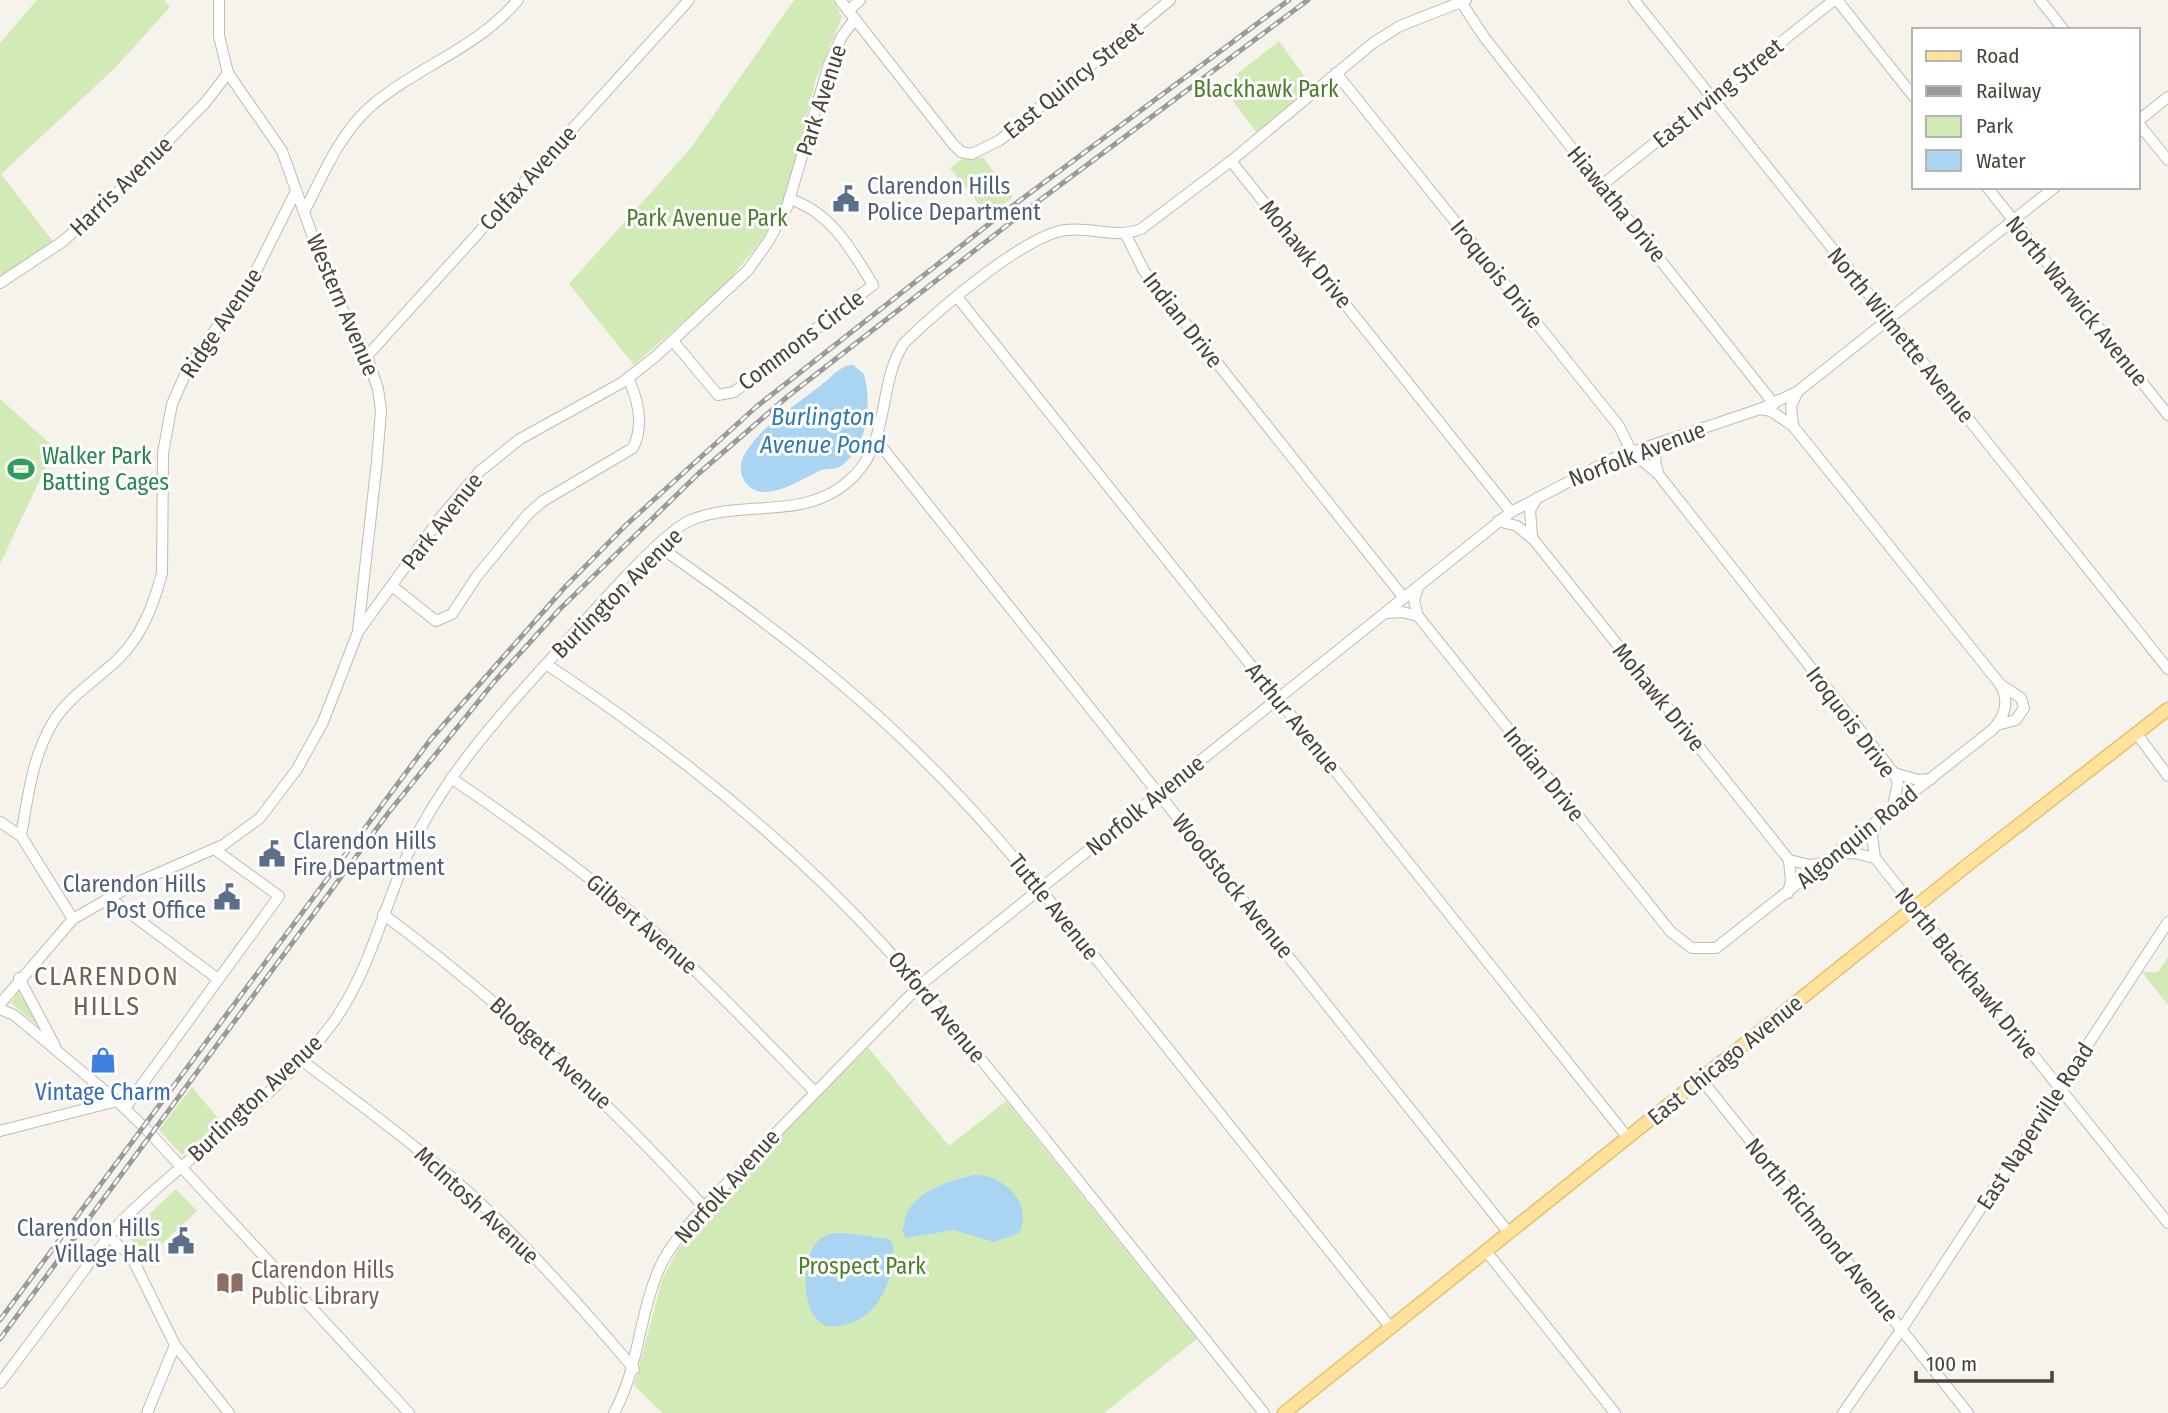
<svg xmlns="http://www.w3.org/2000/svg" width="2168" height="1413" font-family="'Fira Sans Condensed',sans-serif">
	<style>
		.green { fill: #d2eab5 }
		.water { fill: #a9d4f2 }
		.lines { fill: none; stroke-linecap: round; stroke-linejoin: round }
		.minor-casing { stroke: #c2bbae; stroke-width: 12 }
		.major-casing { stroke: #e6c16a; stroke-width: 15 }
		.minor { stroke: #fff; stroke-width: 10 }
		.major { stroke: #ffe39c; stroke-width: 12 }
		.rail-casing { stroke: #9a9a9a; stroke-width: 5 }
		.rail { stroke: #fff; stroke-width: 2.5; stroke-dasharray: 8; stroke-linecap: butt }
		.labels { text-anchor: middle; stroke-width: 6; stroke-linejoin: round; paint-order: stroke }
		.street-label { font-size: 23px; fill: #4b4439; stroke: #fff }
		.park-label { font-size: 23px; fill: #4a7f2a; stroke: #fff }
		.service-label { font-size: 23px; fill: #4e5e75; stroke: #fff; text-anchor: start }
		.leisure-label { font-size: 23px; fill: #27864d; stroke: #fff; text-anchor: start }
		.shop-label { font-size: 23px; fill: #366cbe; stroke: #fff }
		.education-label { font-size: 23px; fill: #785e54; stroke: #fff; text-anchor: start }
		.water-label { font-size: 24px; font-style: italic; fill: #2e7ab2; stroke: #fff }
		.quarter-label { font-size: 26px; letter-spacing: 2px; fill: #6e6250; stroke: #fff }
	</style>
	<rect width="100%" height="100%" fill="#f6f3ec"/>
	<g class="green">
		<polygon points="37,0 164,0 170,7 115,68 1,174 55,244 0,280 0,43"/>
		<polygon points="794,0 833,0 842,17 816,79 787,196 766,235 725,285 634,365 569,284 690,149"/>
		<polygon points="1279,41 1313,88 1257,133 1222,86"/>
		<polygon points="963,158 983,158 1013,197 988,216 950,168"/>
		<polygon points="0,399 55,448 0,564"/>
		<polygon points="2168,957 2168,1005 2142,972 2158,972"/>
		<polygon points="18,991 42,1024 41,1028 11,1003"/>
		<polygon points="867,1046 949,1146 1006,1101 1197,1339 1104,1413 662,1413 634,1385 662,1280 677,1251 705,1215"/>
		<polygon points="192,1087 221,1122 182,1155 159,1130"/>
		<polygon points="176,1189 197,1211 148,1257 127,1235"/>
	</g>
	<g class="water">
		<path d="M 853,365 L 864,374 C 872,403 868,450 839,467 C 833,470 825,468 819,471 C 800,480 758,509 743,478 C 738,468 742,457 748,449 C 769,417 810,398 836,372 L 845,366 Z"/>
		<path d="M 974,1175 C 1003,1174 1034,1204 1019,1233 L 994,1242 L 954,1230 L 906,1238 L 902,1231 C 905,1226 904,1220 906,1215 C 916,1191 951,1180 974,1175 Z"/>
		<path d="M 844,1233 L 889,1239 L 893,1245 C 894,1278 880,1318 844,1325 C 837,1326 828,1328 822,1324 C 800,1311 800,1250 823,1237 C 829,1233 837,1233 844,1233 Z"/>
	</g>
	<g class="lines">
		<g class="minor-casing">
			<g id="minor">
				<polyline points="219,0 219,36 228,73 282,151 330,285 367,356 378,389 381,410 377,461 358,631"/>
				<polyline points="840,0 953,144 961,152 972,154 1000,140 1170,0"/>
				<polyline points="1634,0 2168,669"/>
				<polyline points="1837,0 1914,97"/>
				<polyline points="2040,0 2064,30"/>
				<polyline points="1461,2 1484,37 1774,404"/>
				<polyline points="848,11 860,0"/>
				<polyline points="1336,73 1619,426 1631,451 1658,474 1894,773 1898,783 1892,810"/>
				<polyline points="2138,121 2168,97"/>
				<polyline points="2138,123 2168,160"/>
				<polyline points="1231,161 1511,512"/>
				<polyline points="1602,185 1834,0"/>
				<polyline points="1987,187 2168,415"/>
				<path d="M 304,212 C 323,175 339,135 370,107 C 417,66 477,49 518,0"/>
				<polyline points="1126,235 1144,271 1404,598"/>
				<polyline points="0,283 62,242 112,198 205,103 228,73"/>
				<polyline points="958,298 1628,1138"/>
				<path d="M 673,341 L 718,395 L 734,392 L 873,285 C 852,250 830,211 789,199"/>
				<polyline points="367,356 689,0"/>
				<polyline points="1793,426 1791,406 1797,393"/>
				<polyline points="877,441 1509,1233"/>
				<path d="M 1658,473 C 1654,459 1653,450 1666,441"/>
				<polyline points="1498,521 1517,526 1534,540 1789,860 1791,881 1788,893"/>
				<polyline points="1532,536 1530,510 1537,498"/>
				<path d="M 658,546 C 753,612 845,680 927,763 C 1003,838 1067,923 1134,1006 C 1219,1114 1305,1221 1391,1328"/>
				<path d="M 392,586 L 436,621 L 452,614 L 477,576 L 528,514 L 543,501 L 633,448 C 644,425 639,401 628,378"/>
				<polyline points="1418,587 1414,601 1418,616"/>
				<path d="M 1388,613 L 1402,612 L 1418,616 L 1671,932 L 1692,948 L 1716,948 L 1992,730 C 2005,717 2010,701 2000,684 L 1793,426 L 1771,411 L 1760,409"/>
				<path d="M 546,664 C 647,731 742,804 828,888 C 908,966 976,1053 1046,1140 C 1119,1231 1192,1322 1264,1413"/>
				<polyline points="1997,725 2016,720 2024,708 2021,698 2001,685"/>
				<polyline points="2137,734 2168,776"/>
				<polyline points="1894,773 1918,780 1931,779"/>
				<path d="M 451,778 C 519,824 585,872 647,926 C 706,978 760,1036 815,1092"/>
				<polyline points="0,822 21,836 73,919"/>
				<polyline points="1876,824 1872,835 1875,858 2168,1223"/>
				<path d="M 21,836 C 28,797 32,757 53,722 C 69,697 93,682 115,662 C 141,638 153,607 162,573 L 163,453 L 172,404 L 188,368 L 253,277 L 296,191"/>
				<polyline points="1838,854 1854,853 1875,858"/>
				<polyline points="1789,860 1810,865 1823,863"/>
				<polyline points="108,897 218,979"/>
				<path d="M 383,914 C 502,1003 604,1097 704,1207"/>
				<polyline points="19,978 55,1046"/>
				<polyline points="0,1004 73,919 136,883 223,845 260,818 297,769 323,722 358,632 441,517 480,471 520,439 623,382 656,356 748,270 768,242 787,207 829,64 842,36 855,19"/>
				<polyline points="0,1009 14,1015 117,1101 147,1130 409,1413"/>
				<path d="M 301,1060 C 357,1102 413,1143 465,1189 C 526,1244 581,1306 634,1369"/>
				<polyline points="1701,1079 1968,1413"/>
				<polyline points="125,1108 279,896 214,849"/>
				<polyline points="0,1131 117,1101"/>
				<polyline points="109,1237 131,1256 175,1345 229,1413"/>
				<polyline points="1486,1251 1615,1413"/>
				<path d="M 0,1383 C 27,1347 55,1310 82,1273 C 96,1254 109,1233 126,1217 C 192,1151 276,1099 332,1024 C 370,972 384,905 411,847 C 444,778 496,719 548,662 C 576,632 659,533 691,520 C 746,498 808,523 854,476 C 891,438 877,385 904,343 C 936,312 1024,235 1066,230 C 1093,227 1115,239 1141,229 L 1231,161 L 1373,43 L 1400,26 L 1466,0"/>
				<polyline points="147,1413 175,1345"/>
				<path d="M 614,1413 C 639,1367 638,1320 657,1274 C 667,1248 686,1228 704,1207 L 920,985 L 1511,512 L 1614,458 L 1760,409 L 1797,392 L 2055,187"/>
				<polyline points="1843,1413 1901,1330 2168,922"/>
			</g>
		</g>
		<g class="major-casing">
			<polyline id="major" points="1284,1413 1970,863 2168,709"/>
		</g>
		<use href="#minor" class="minor"/>
		<use href="#major" class="major"/>
		<g class="rail-casing">
			<g id="rail">
				<polyline points="0,1320 431,739 565,587 626,525 756,407 1003,213 1289,0"/>
				<polyline points="0,1339 389,812 494,682 560,609 698,474 787,397 1024,212 1308,0"/>
			</g>
		</g>
		<use href="#rail" class="rail"/>
	</g>
	<defs>
		<g id="civic-bare" transform="scale(2.1)"><path d="M-.6-6.5H3V-4.5H.6V-3L4-1V1h2V6H-6V1h2V-1L-.6-3ZM-1.2 2.5V6h2.4V2.5Z" fill="#5c6f8a" stroke="#fff" stroke-width="2.5" paint-order="stroke"/></g>
		<g id="stadium-bare" transform="scale(2.1)"><path d="M0-5a6.5 5 0 1 0 0 10a6.5 5 0 1 0 0-10ZM-3.5-1.8h7v3.6h-7Z" fill="#2e9e5b" stroke="#fff" stroke-width="2.5" paint-order="stroke"/></g>
		<g id="shop-bare" transform="scale(2.1)"><path d="M-5-2.5h2.3a2.7 3.5 0 0 1 5.4 0H5L5.5 6h-11ZM-1.5-2.5h3a1.5 2.3 0 0 0-3 0Z" fill="#3f7fe0" stroke="#fff" stroke-width="2.5" paint-order="stroke"/></g>
		<g id="library-bare" transform="scale(2.1)"><path d="M-6-4Q-3-5.5-.7-3.5V5Q-3 3-6 4ZM6-4Q3-5.5 .7-3.5V5Q3 3 6 4Z" fill="#8d6e63" stroke="#fff" stroke-width="2.5" paint-order="stroke"/></g>
	</defs>
	<g fill-rule="evenodd">
		<use href="#civic-bare" x="846" y="199"/>
		<use href="#stadium-bare" x="21" y="469"/>
		<use href="#civic-bare" x="272" y="854"/>
		<use href="#civic-bare" x="227" y="897"/>
		<use href="#shop-bare" x="103" y="1060"/>
		<use href="#civic-bare" x="181" y="1241"/>
		<use href="#library-bare" x="230" y="1283"/>
	</g>
	<g class="labels">
		<g class="street-label">
			<text transform="translate(1073 80) rotate(-39)" y="8">East Quincy Street</text>
			<text transform="translate(1718 93) rotate(-39)" y="8">East Irving Street</text>
			<text transform="translate(821 100) rotate(-72)" y="8">Park Avenue</text>
			<text transform="translate(528 178) rotate(-48)" y="8">Colfax Avenue</text>
			<text transform="translate(121 186) rotate(-44)" y="8">Harris Avenue</text>
			<text transform="translate(1617 204) rotate(51)" y="8">Hiawatha Drive</text>
			<text transform="translate(1306 254) rotate(51)" y="8">Mohawk Drive</text>
			<text transform="translate(1497 274) rotate(51)" y="8">Iroquois Drive</text>
			<text transform="translate(2077 301) rotate(51)" y="8">North Warwick Avenue</text>
			<text transform="translate(343 305) rotate(67)" y="8">Western Avenue</text>
			<text transform="translate(1183 320) rotate(52)" y="8">Indian Drive</text>
			<text transform="translate(221 323) rotate(-56)" y="8">Ridge Avenue</text>
			<text transform="translate(1901 335) rotate(51)" y="8">North Wilmette Avenue</text>
			<text transform="translate(801 340) rotate(-37)" y="8">Commons Circle</text>
			<text transform="translate(1637 454) rotate(-21)" y="8">Norfolk Avenue</text>
			<text transform="translate(442 521) rotate(-52)" y="8">Park Avenue</text>
			<text transform="translate(617 593) rotate(-45)" y="8">Burlington Avenue</text>
			<text transform="translate(1659 697) rotate(51)" y="8">Mohawk Drive</text>
			<text transform="translate(1293 718) rotate(51)" y="8">Arthur Avenue</text>
			<text transform="translate(1851 722) rotate(53)" y="8">Iroquois Drive</text>
			<text transform="translate(1544 774) rotate(51)" y="8">Indian Drive</text>
			<text transform="translate(1145 805) rotate(-39)" y="8">Norfolk Avenue</text>
			<text transform="translate(1857 837) rotate(-39)" y="8">Algonquin Road</text>
			<text transform="translate(1233 886) rotate(51)" y="8">Woodstock Avenue</text>
			<text transform="translate(1054 907) rotate(51)" y="8">Tuttle Avenue</text>
			<text transform="translate(642 924) rotate(41)" y="8">Gilbert Avenue</text>
			<text transform="translate(1967 973) rotate(51)" y="8">North Blackhawk Drive</text>
			<text transform="translate(937 1007) rotate(50)" y="8">Oxford Avenue</text>
			<text transform="translate(551 1053) rotate(42)" y="8">Blodgett Avenue</text>
			<text transform="translate(1725 1060) rotate(-39)" y="8">East Chicago Avenue</text>
			<text transform="translate(255 1098) rotate(-43)" y="8">Burlington Avenue</text>
			<text transform="translate(2035 1126) rotate(-57)" y="8">East Naperville Road</text>
			<text transform="translate(727 1186) rotate(-48)" y="8">Norfolk Avenue</text>
			<text transform="translate(477 1205) rotate(43)" y="8">McIntosh Avenue</text>
			<text transform="translate(1822 1230) rotate(51)" y="8">North Richmond Avenue</text>
		</g>
		<g class="park-label">
			<text x="1266" y="97">Blackhawk Park</text>
			<text x="707" y="226">Park Avenue Park</text>
			<text x="862" y="1274">Prospect Park</text>
		</g>
		<g class="service-label">
			<text x="867" y="194">Clarendon Hills<tspan x="867" dy="26">Police Department</tspan></text>
			<text x="293" y="849">Clarendon Hills<tspan x="293" dy="26">Fire Department</tspan></text>
			<text x="206" y="892" text-anchor="end">Clarendon Hills<tspan x="206" dy="26">Post Office</tspan></text>
			<text x="160" y="1236" text-anchor="end">Clarendon Hills<tspan x="160" dy="26">Village Hall</tspan></text>
		</g>
		<g class="leisure-label">
			<text x="42" y="464">Walker Park<tspan x="42" dy="26">Batting Cages</tspan></text>
		</g>
		<g class="shop-label">
			<text x="103" y="1100">Vintage Charm</text>
		</g>
		<g class="education-label">
			<text x="251" y="1278">Clarendon Hills<tspan x="251" dy="26">Public Library</tspan></text>
		</g>
		<g class="water-label">
			<text x="823" y="425">Burlington<tspan x="823" dy="28">Avenue Pond</tspan></text>
		</g>
		<g class="quarter-label">
			<text x="107" y="985">CLARENDON<tspan x="107" dy="30">HILLS</tspan></text>
		</g>
	</g>
	<rect x="1912" y="28" width="228" height="161" fill="#ffffff" stroke="#b7b4b0" stroke-width="2"/>
	<rect x="1926" y="51" width="35" height="10" fill="#ffe39c" stroke="#b7b4b0" stroke-width="2"/>
	<text x="1976" y="63" font-size="21" fill="#4b4439">Road</text>
	<rect x="1926" y="86" width="35" height="10" fill="#9a9a9a" stroke="#b7b4b0" stroke-width="2"/>
	<text x="1976" y="98" font-size="21" fill="#4b4439">Railway</text>
	<rect x="1926" y="116" width="35" height="21" fill="#d2eab5" stroke="#b7b4b0" stroke-width="2"/>
	<text x="1976" y="133" font-size="21" fill="#4b4439">Park</text>
	<rect x="1926" y="150" width="35" height="21" fill="#a9d4f2" stroke="#b7b4b0" stroke-width="2"/>
	<text x="1976" y="168" font-size="21" fill="#4b4439">Water</text>
	<path d="M1916 1371v10h136v-10" fill="none" stroke="#4b4439" stroke-width="3.5"/>
	<text x="1926" y="1371" font-size="21" fill="#4b4439" stroke="#ffffff" stroke-width="5" paint-order="stroke">100 m</text>
</svg>
